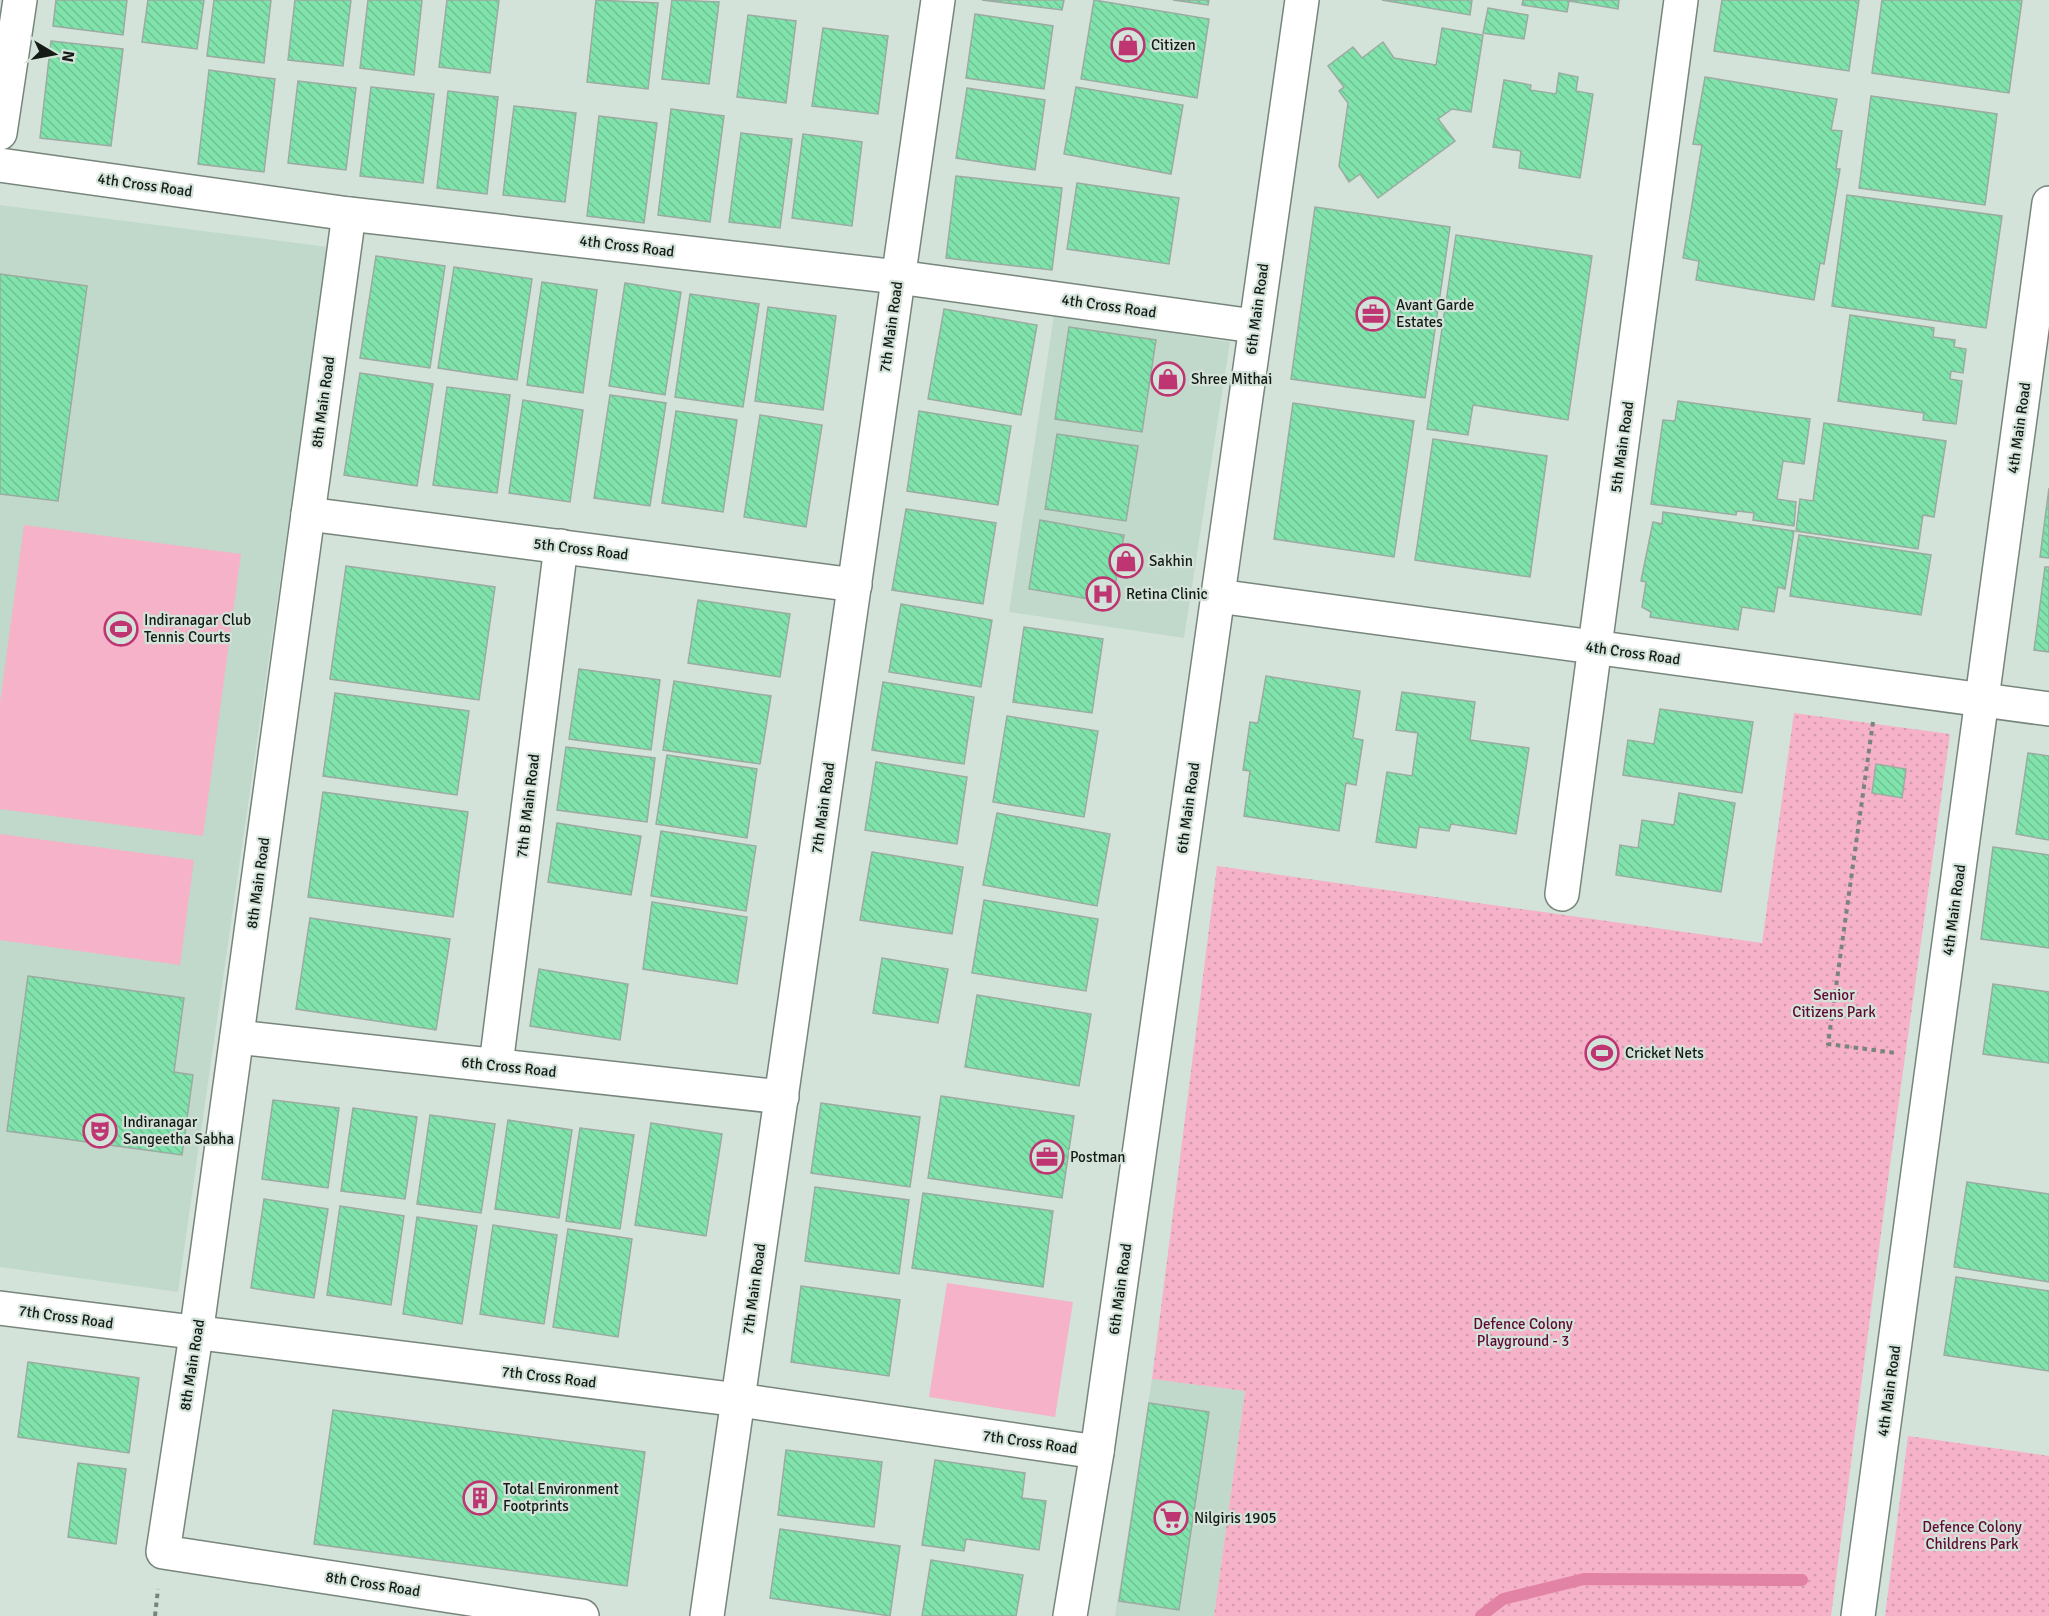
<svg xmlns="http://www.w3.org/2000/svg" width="2049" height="1616" font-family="Signika,sans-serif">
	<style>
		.built { fill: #c1d9ca }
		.grass { fill: #f6b2c8 }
		.park { fill: url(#park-dots) }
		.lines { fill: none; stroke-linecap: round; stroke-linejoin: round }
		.stream { stroke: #e283a5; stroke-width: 12 }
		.building { fill: url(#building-back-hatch); stroke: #9caba1; stroke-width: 1.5 }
		.minor-casing { stroke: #77857c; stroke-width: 36 }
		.tertiary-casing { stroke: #77857c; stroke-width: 36 }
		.path { stroke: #79847d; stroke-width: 4; stroke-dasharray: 4.5 4.5; stroke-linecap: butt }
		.minor { stroke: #fff; stroke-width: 33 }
		.tertiary { stroke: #fff; stroke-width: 33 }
		.labels { text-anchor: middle; stroke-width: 4.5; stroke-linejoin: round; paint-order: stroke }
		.poi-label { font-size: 15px; fill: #141a16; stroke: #d3e3d9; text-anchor: start }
		.street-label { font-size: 15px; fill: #141a16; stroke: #d3e3d9 }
		.park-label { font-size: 15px; fill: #5f0833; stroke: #d3e3d9 }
	</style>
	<defs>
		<pattern id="park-dots" width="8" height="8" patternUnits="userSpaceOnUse" patternTransform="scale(1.5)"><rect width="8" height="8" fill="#f6b2c8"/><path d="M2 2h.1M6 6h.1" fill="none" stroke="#d298ab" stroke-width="1.8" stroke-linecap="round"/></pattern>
		<pattern id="building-back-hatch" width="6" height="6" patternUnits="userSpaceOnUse" patternTransform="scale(1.5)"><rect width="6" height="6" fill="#81e3ac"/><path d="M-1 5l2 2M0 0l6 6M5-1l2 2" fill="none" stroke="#6fc293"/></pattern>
	</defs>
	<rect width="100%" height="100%" fill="#d3e3d9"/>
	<g class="built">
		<polygon points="0,205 328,247 178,1292 0,1267"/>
		<polygon points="1054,315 1230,342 1184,638 1009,612"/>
		<polygon points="1152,1379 1245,1391 1214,1616 1115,1616"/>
	</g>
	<g class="grass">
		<polygon points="24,525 241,554 203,836 0,809 0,703"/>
		<polygon points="0,834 194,860 180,965 0,940"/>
		<polygon points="947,1283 1073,1302 1055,1417 929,1397"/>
	</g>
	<g class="park">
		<polygon points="1794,713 1950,734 1890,1165 1831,1616 1214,1616 1245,1391 1152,1379 1217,866 1762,943"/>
		<polygon points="1908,1436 2049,1456 2049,1616 1885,1616"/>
	</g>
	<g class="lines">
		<polyline class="stream" points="1481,1616 1503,1599 1584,1579 1802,1580"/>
	</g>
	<g class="building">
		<polygon points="56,0 127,0 123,35 53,26"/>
		<polygon points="148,0 204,0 197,49 142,42"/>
		<polygon points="214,0 271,0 264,63 207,56"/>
		<polygon points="295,0 351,0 343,66 288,60"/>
		<polygon points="368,0 422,0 414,75 360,68"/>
		<polygon points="447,0 499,0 490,73 439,67"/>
		<polygon points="596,0 658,3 648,89 587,82"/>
		<polygon points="672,0 719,2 709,84 662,79"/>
		<polygon points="982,0 1064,0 1062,10"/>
		<polygon points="1094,0 1209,19 1197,98 1081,79"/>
		<polygon points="1173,0 1209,0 1208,5"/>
		<polygon points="1382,0 1472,0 1470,15"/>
		<polygon points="1523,0 1619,0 1618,9 1569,1 1567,12 1522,5"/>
		<polygon points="1722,0 1859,0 1849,71 1714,51"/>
		<polygon points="1882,0 2022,0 2009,93 1872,73"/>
		<polygon points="1488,8 1528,15 1524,39 1483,33"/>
		<polygon points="975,14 1053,26 1044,89 966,78"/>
		<polygon points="748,15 796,21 786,103 737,97"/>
		<polygon points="823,28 888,36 878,114 812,106"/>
		<polygon points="1442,28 1483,35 1471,112 1452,109 1438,119 1455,141 1378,198 1360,174 1349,182 1339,166 1348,103 1339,91 1344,87 1328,66 1353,47 1362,58 1383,42 1394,58 1436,65"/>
		<polygon points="51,41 123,49 111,146 40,138"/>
		<polygon points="209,70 275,79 264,172 198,164"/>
		<polygon points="1559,73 1578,77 1576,91 1593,94 1580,178 1519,168 1521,151 1493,147 1504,80 1531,85 1530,90 1556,94"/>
		<polygon points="1705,77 1837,99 1831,130 1842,131 1836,169 1840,169 1824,264 1820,263 1814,300 1696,280 1699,261 1683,258 1702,145 1693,144"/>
		<polygon points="298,81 356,88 346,170 288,163"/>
		<polygon points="371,87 434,94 423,183 360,176"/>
		<polygon points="1076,87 1183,105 1171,174 1064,154"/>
		<polygon points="967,88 1045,100 1035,170 956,158"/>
		<polygon points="448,91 498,97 487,194 437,188"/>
		<polygon points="1871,96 1997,114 1985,205 1859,188"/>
		<polygon points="514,106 576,113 565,202 503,195"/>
		<polygon points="671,109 724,116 710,222 658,215"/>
		<polygon points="599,116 657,123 644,223 587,216"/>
		<polygon points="741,133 792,139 780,228 729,222"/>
		<polygon points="803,134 862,142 852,226 792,218"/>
		<polygon points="956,176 1062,188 1052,270 946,258"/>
		<polygon points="1077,183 1179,198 1169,264 1067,249"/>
		<polygon points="1847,195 2002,216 1986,328 1832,306"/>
		<polygon points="1315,207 1450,227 1425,398 1291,379"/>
		<polygon points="1456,235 1592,256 1568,420 1473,405 1468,435 1427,429"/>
		<polygon points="376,256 445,266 430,368 360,358"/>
		<polygon points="454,267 532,279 517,380 438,368"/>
		<polygon points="0,274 87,286 58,501 0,494"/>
		<polygon points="542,282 597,290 583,393 527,385"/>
		<polygon points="625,283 681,292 665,395 609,386"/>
		<polygon points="690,294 759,304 743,407 675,397"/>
		<polygon points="768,307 836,316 823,410 755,401"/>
		<polygon points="944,309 1037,325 1021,415 928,399"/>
		<polygon points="1850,315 1934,328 1933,337 1955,340 1954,347 1966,349 1963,373 1951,371 1950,379 1962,381 1956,424 1923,420 1924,413 1838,401"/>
		<polygon points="1069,327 1156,340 1142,432 1055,419"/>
		<polygon points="360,373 433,384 417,486 344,475"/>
		<polygon points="447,387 510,395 497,493 433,485"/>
		<polygon points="610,395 666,403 650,506 594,498"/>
		<polygon points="523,400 583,410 570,502 509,493"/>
		<polygon points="1678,401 1810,419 1804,464 1783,461 1777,499 1796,502 1794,526 1753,520 1754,513 1737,511 1736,515 1651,504 1663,420 1675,421"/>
		<polygon points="1293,403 1414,421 1394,557 1274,539"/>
		<polygon points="676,411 737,420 723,512 662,503"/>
		<polygon points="919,411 1011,426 998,505 907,491"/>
		<polygon points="760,415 822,425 806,527 744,517"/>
		<polygon points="1824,423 1946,441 1934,517 1923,515 1918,549 1796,531 1800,499 1813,501"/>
		<polygon points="1057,434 1138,446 1126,521 1045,509"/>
		<polygon points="1433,439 1547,456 1530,577 1415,560"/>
		<polygon points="2049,488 2049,558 2040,557"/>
		<polygon points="906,509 996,523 983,604 892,590"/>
		<polygon points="1663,512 1794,531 1785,589 1778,587 1774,612 1742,607 1738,630 1650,617 1651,612 1642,607 1646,582 1641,581 1653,522 1662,524"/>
		<polygon points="1040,520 1124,535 1112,603 1029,589"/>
		<polygon points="1799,535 1931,555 1921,615 1790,596"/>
		<polygon points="346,566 495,587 479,700 330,679"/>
		<polygon points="2045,567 2049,567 2049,652 2034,650"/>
		<polygon points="698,600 790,614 780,677 688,663"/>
		<polygon points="901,604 992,620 981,687 889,672"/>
		<polygon points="1024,627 1103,639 1092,713 1013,702"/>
		<polygon points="579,669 660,680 651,750 569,739"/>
		<polygon points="1266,676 1360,691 1353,738 1363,740 1356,785 1346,783 1339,831 1244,816 1250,771 1243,770 1250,722 1258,723"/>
		<polygon points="674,681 771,696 760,764 663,750"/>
		<polygon points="883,682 974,697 964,764 872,750"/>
		<polygon points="1402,692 1475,702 1470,740 1529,748 1516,834 1451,824 1449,831 1419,827 1416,848 1376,842 1387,772 1412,776 1418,733 1396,730"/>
		<polygon points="335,693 469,711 457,795 323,776"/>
		<polygon points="1660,709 1753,722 1742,793 1623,775 1628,740 1654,744"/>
		<polygon points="1007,716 1098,731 1084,817 993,802"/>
		<polygon points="566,747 655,758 647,822 557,810"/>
		<polygon points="2028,753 2049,756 2049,840 2016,834"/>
		<polygon points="667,755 757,769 747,838 656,824"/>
		<polygon points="876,762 967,777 957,844 865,830"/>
		<polygon points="1876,764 1906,769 1902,798 1872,793"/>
		<polygon points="323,792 468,812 453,917 308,897"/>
		<polygon points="1679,793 1735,803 1721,892 1616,875 1620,845 1638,848 1642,820 1674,825"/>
		<polygon points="997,813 1110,834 1097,906 983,885"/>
		<polygon points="557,823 641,836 631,895 548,882"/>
		<polygon points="661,831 756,846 746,911 651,896"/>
		<polygon points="1993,847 2049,855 2049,948 1981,939"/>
		<polygon points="872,852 963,867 952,934 860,920"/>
		<polygon points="984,900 1098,919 1086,991 972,973"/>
		<polygon points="652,902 747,917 737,984 643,969"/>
		<polygon points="310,918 450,939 436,1030 296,1009"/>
		<polygon points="882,958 948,969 938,1023 873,1013"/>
		<polygon points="539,969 628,984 620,1040 530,1026"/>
		<polygon points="28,976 184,998 174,1072 193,1075 182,1155 7,1131"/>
		<polygon points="1993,984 2049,992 2049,1063 1983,1054"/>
		<polygon points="977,995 1091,1014 1079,1086 965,1067"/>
		<polygon points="941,1096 1074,1116 1062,1198 928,1178"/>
		<polygon points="273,1100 339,1108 328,1188 262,1179"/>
		<polygon points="821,1103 920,1117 910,1187 811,1173"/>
		<polygon points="353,1108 417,1117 405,1199 341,1191"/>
		<polygon points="430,1115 495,1124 481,1213 417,1204"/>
		<polygon points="508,1120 572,1130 559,1218 495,1209"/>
		<polygon points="651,1123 722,1134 706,1236 635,1225"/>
		<polygon points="580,1128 634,1135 620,1229 566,1221"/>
		<polygon points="1967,1182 2049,1194 2049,1282 1954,1267"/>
		<polygon points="815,1187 909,1200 899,1274 805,1261"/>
		<polygon points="923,1193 1053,1211 1043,1287 912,1268"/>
		<polygon points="264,1199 328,1209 314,1298 251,1288"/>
		<polygon points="340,1206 404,1216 391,1305 327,1295"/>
		<polygon points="417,1217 477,1226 462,1324 403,1314"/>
		<polygon points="493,1225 557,1235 544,1324 480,1314"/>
		<polygon points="568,1229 632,1239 618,1337 553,1327"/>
		<polygon points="1956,1277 2049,1291 2049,1371 1944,1355"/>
		<polygon points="801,1286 900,1300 889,1376 791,1362"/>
		<polygon points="28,1362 139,1378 129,1453 18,1437"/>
		<polygon points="1149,1403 1209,1412 1179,1610 1119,1601"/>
		<polygon points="333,1410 645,1452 627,1586 314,1544"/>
		<polygon points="786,1450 882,1462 874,1527 778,1515"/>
		<polygon points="935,1460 1025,1473 1022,1498 1046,1501 1039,1550 966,1539 964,1551 922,1545"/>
		<polygon points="78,1463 126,1469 116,1544 68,1537"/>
		<polygon points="780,1529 900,1546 890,1616 770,1598"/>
		<polygon points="931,1560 1023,1575 1016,1616 922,1616"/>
	</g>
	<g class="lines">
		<g class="minor-casing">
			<g id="minor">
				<polyline points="0,133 20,0"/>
				<polyline points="0,165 349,214 898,277 1254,326"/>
				<polyline points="349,214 196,1335 163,1552 582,1616"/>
				<polyline points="308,514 855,585"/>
				<polyline points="1218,596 2049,709"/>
				<polyline points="1562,894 1681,0"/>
				<polyline points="237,1037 782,1097"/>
				<polyline points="496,1065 561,546"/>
				<polyline points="0,1308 739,1400 1097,1452"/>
				<polyline points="707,1616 938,0"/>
				<polyline points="1858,1616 2049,203"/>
			</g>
		</g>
		<g class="tertiary-casing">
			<polyline id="tertiary" points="1070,1616 1097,1452 1302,0"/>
		</g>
		<g class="path">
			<polyline points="1873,722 1828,1044 1896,1053"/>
			<polyline points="155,1616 158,1589"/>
		</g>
		<use href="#minor" class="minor"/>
		<use href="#tertiary" class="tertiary"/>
	</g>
	<defs>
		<g id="shop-ring" transform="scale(1.725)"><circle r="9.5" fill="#d3e3d9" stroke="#be3572" stroke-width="1.5"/><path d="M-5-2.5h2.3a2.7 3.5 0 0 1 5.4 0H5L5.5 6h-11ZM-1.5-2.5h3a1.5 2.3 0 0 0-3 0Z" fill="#be3572"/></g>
		<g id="office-ring" transform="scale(1.725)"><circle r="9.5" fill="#d3e3d9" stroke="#be3572" stroke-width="1.5"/><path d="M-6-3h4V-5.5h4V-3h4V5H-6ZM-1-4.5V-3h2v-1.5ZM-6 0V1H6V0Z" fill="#be3572"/></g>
		<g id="hospital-ring" transform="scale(1.725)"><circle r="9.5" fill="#d3e3d9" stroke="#be3572" stroke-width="1.5"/><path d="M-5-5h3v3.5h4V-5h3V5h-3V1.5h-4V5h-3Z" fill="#be3572"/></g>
		<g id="stadium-ring" transform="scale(1.725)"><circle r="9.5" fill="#d3e3d9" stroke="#be3572" stroke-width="1.5"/><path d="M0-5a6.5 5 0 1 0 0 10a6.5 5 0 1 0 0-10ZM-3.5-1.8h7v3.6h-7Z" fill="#be3572"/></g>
		<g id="theatre-ring" transform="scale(1.725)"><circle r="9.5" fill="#d3e3d9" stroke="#be3572" stroke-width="1.5"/><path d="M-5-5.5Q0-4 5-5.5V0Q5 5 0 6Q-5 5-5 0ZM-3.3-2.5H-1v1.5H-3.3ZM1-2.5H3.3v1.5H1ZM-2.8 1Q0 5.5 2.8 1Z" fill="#be3572"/></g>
		<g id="building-ring" transform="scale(1.725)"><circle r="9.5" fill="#d3e3d9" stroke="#be3572" stroke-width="1.5"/><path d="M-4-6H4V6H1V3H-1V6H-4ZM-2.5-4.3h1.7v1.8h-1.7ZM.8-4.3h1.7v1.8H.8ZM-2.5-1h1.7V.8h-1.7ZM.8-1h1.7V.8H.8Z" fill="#be3572"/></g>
		<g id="supermarket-ring" transform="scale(1.725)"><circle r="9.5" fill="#d3e3d9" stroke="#be3572" stroke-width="1.5"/><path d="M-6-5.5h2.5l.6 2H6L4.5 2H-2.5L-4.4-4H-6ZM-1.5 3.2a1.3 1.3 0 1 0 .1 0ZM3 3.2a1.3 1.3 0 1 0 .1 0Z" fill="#be3572"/></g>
	</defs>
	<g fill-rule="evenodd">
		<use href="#shop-ring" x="1128" y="45"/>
		<use href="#office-ring" x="1373" y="314"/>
		<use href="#shop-ring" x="1168" y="379"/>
		<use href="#shop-ring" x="1126" y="561"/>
		<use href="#hospital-ring" x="1103" y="594"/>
		<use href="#stadium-ring" x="121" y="629"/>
		<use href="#stadium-ring" x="1602" y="1053"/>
		<use href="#theatre-ring" x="100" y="1131"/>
		<use href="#office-ring" x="1047" y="1157"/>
		<use href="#building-ring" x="480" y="1498"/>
		<use href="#supermarket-ring" x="1171" y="1518"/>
	</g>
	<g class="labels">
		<g class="poi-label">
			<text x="1151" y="50">Citizen</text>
			<text x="1396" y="310">Avant Garde<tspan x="1396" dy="17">Estates</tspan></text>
			<text x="1191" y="384">Shree Mithai</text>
			<text x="1149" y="566">Sakhin</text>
			<text x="1126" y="599">Retina Clinic</text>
			<text x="144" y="625">Indiranagar Club<tspan x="144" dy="17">Tennis Courts</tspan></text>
			<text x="1625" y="1058">Cricket Nets</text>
			<text x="123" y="1127">Indiranagar<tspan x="123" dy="17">Sangeetha Sabha</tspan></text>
			<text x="1070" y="1162">Postman</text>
			<text x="503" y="1494">Total Environment<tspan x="503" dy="17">Footprints</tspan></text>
			<text x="1194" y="1523">Nilgiris 1905</text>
		</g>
		<g class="street-label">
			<text transform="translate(145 185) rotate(8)" y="5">4th Cross Road</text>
			<text transform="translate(627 246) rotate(7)" y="5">4th Cross Road</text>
			<text transform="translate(1109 306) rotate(8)" y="5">4th Cross Road</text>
			<text transform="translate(1257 309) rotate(-82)" y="5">6th Main Road</text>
			<text transform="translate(891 327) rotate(-82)" y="5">7th Main Road</text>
			<text transform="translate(323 402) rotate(-82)" y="5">8th Main Road</text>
			<text transform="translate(2019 428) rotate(-82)" y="5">4th Main Road</text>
			<text transform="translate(1622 447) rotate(-82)" y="5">5th Main Road</text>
			<text transform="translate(581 549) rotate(7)" y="5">5th Cross Road</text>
			<text transform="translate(1633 653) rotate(8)" y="5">4th Cross Road</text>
			<text transform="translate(528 806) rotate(-83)" y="5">7th B Main Road</text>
			<text transform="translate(823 808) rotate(-82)" y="5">7th Main Road</text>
			<text transform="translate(1188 808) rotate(-82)" y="5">6th Main Road</text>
			<text transform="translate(258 883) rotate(-82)" y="5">8th Main Road</text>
			<text transform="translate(1954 910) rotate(-82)" y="5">4th Main Road</text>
			<text transform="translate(509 1067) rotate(6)" y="5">6th Cross Road</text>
			<text transform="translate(754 1289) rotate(-82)" y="5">7th Main Road</text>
			<text transform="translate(1120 1289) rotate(-82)" y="5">6th Main Road</text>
			<text transform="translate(66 1317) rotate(8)" y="5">7th Cross Road</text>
			<text transform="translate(192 1365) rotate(-81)" y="5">8th Main Road</text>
			<text transform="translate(549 1377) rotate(7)" y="5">7th Cross Road</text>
			<text transform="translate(1889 1391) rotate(-82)" y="5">4th Main Road</text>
			<text transform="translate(1030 1442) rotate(8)" y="5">7th Cross Road</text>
			<text transform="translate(373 1584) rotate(9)" y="5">8th Cross Road</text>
		</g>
		<g class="park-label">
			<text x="1834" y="1000">Senior<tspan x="1834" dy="17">Citizens Park</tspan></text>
			<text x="1523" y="1329">Defence Colony<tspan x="1523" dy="17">Playground - 3</tspan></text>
			<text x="1972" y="1532">Defence Colony<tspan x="1972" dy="17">Childrens Park</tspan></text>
		</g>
	</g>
	<g transform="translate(54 54) rotate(100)" stroke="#d3e3d9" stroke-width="4.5" paint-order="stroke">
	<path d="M0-4.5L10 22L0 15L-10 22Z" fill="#141a16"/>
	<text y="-9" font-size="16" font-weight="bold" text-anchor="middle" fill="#141a16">N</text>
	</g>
</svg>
